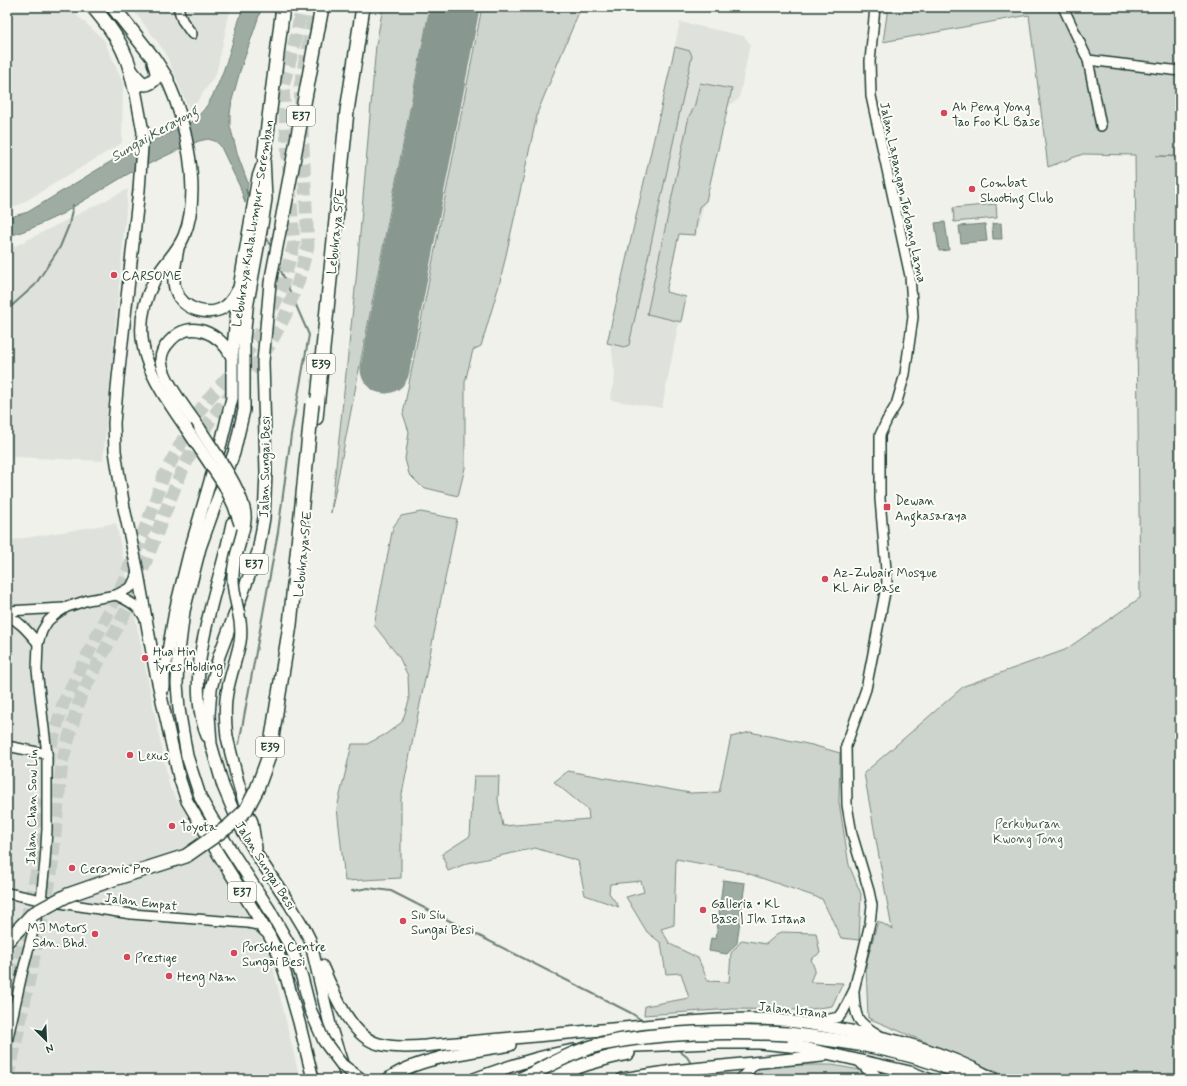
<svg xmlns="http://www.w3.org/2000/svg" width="1187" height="1086" font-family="Mynerve,sans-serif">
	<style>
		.built { fill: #dfe2dc }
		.green { fill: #cdd3cd; stroke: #768880 }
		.water { fill: #9faca4; stroke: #6c8077 }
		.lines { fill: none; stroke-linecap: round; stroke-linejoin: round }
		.stream { stroke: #6c8077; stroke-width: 2 }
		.runway { stroke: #889790; stroke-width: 49 }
		.highway-tunnel { stroke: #c6cdc6; stroke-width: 13; stroke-dasharray: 13 6; stroke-linecap: butt }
		.minor-casing { stroke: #1f3d34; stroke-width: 12 }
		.major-casing { stroke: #1f3d34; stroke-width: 14 }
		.highway-casing { stroke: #1f3d34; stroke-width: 16 }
		.minor { stroke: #fdfcf7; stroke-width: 9 }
		.major { stroke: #fdfcf7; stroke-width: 11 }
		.highway { stroke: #fdfcf7; stroke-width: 13 }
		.major-bridge-casing { stroke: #1f3d34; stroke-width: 14; stroke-linecap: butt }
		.highway-bridge-casing { stroke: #1f3d34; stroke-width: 16; stroke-linecap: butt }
		.major-bridge { stroke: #fdfcf7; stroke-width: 11 }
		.highway-bridge { stroke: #fdfcf7; stroke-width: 13 }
		.poi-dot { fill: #d1495b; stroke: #fdfcf7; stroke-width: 1.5 }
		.labels { text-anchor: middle; stroke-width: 4; stroke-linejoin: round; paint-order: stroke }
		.shield { fill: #fdfcf7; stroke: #62766e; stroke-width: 1 }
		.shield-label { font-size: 12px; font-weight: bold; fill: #1f3d34 }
		.poi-label { font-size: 13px; fill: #1f3d34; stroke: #fdfcf7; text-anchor: start }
		.street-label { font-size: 13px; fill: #1f3d34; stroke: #fdfcf7 }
		.park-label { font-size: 13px; fill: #425b53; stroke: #fdfcf7 }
		.water-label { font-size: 14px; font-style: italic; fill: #455e56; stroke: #fdfcf7 }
	</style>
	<rect width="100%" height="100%" fill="#f0f1eb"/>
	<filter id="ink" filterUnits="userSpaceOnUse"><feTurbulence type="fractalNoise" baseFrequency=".025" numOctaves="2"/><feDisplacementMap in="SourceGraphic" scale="8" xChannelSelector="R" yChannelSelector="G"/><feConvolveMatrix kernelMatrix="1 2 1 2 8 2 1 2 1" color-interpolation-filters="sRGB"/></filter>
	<g filter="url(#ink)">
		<g class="built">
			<polygon points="7,7 68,7 104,40 123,83 122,143 19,205 7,208"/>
			<polygon points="131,7 231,7 216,74 190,112 165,52"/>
			<polygon points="680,22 744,36 750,44 739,99 728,106 696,236 678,234 665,294 684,297 662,408 610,400 615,375 610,338"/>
			<polygon points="128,189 103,461 13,457 7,511 7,250"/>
			<polygon points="116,523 170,788 269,950 300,1079 7,1079 7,541"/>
		</g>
		<g class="green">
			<polygon points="383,7 430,7 331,513 356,280 376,45"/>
			<polygon points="482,7 581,7 538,111 500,282 481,346 473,350 465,382 465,468 458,496 422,487 409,474 405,459 409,432 403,414"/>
			<polygon points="888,7 1180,7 1180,156 1156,156 1180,157 1180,1079 1014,1079 868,1018 866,964 878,921 892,929 864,773 964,686 1065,650 1140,598 1135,155 1083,154 1048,167 1029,15 883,42"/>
			<polygon points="675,47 690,51 692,56 629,345 624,347 607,343"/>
			<polygon points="700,83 732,89 706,201 699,207 695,235 679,234 666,292 686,297 681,322 647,314 689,116 694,108"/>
			<polygon points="996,204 997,218 954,222 953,208"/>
			<polygon points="421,512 457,519 401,799 401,878 345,881 337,808 352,744 367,744 386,734 402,722 409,701 408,676 399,657 374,625 393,527 401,516"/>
			<polygon points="750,732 812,745 840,753 839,802 849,865 861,894 859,940 841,938 822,899 741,871 676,859 674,925 661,929 670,944 698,958 708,981 729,982 731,953 742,940 766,944 780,932 816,933 820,953 811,959 815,970 810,982 843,983 832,1006 805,1010 732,1009 644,1015 645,1006 689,998 681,973 666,974 661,943 647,932 626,897 644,892 641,881 610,884 609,893 619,907 585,895 578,861 535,848 468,863 448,871 442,854 470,836 474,776 499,776 498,800 503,826 589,819 588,810 554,782 568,771 690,793 719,792 731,737"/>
			<polygon points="786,1065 832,1065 860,1070 863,1078 868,1079 743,1079 757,1069"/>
		</g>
		<g class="water">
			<path d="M 243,7 L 262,7 L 240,71 L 232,100 L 230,114 L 230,126 L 238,156 L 248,183 L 245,203 L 240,187 L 220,145 L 215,141 L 208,139 L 199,141 L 178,150 L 128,174 L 73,207 L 64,213 L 32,228 L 7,237 L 7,218 L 28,212 L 110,162 L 191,122 C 194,119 198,117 200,114 C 221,93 234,35 243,7 Z"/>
			<polygon points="945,222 949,250 939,251 935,223"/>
			<polygon points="1001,223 1002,239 993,239 992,224"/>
			<polygon points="985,224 987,241 961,243 959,226"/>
			<polygon points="723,880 745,883 737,943 727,954 709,951 711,938 716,939"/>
		</g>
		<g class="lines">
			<g class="stream">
				<polyline points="246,190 250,199"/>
				<polyline points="265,234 272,249"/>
				<polyline points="7,310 35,285 60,247 69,225 73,205"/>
				<polyline points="239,744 278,532 291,435 309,335 278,264"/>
				<polyline points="352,891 368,888 391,891 631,1013 643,1021"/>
				<polyline points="677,1049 687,1057 692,1065"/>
				<polyline points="698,1073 701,1079"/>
			</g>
			<polyline class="runway" points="385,369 455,7"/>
			<g class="highway-tunnel">
				<polyline points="301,106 300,87 315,7"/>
				<polyline points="48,764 48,756 63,704 121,587 148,521 164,475 194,419 208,399 236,368 257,338 271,312 282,287 294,244 283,86 293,50 302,7"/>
				<polyline points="7,1014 37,870 44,799"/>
				<polyline points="8,1079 51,876 62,762 81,695 127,609 177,482 193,448 209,422 224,402 249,373 269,346 286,314 298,282 308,246 302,127"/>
			</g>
			<g class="minor-casing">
				<g id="minor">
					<polyline points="178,7 182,20 192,34"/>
					<polyline points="1063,7 1088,60 1180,71"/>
					<polyline points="1088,60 1101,126"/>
					<path d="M 116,595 C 129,601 139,606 145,619"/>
					<polyline points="7,611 64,608"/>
					<path d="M 7,616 C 20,621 29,633 38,643"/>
					<polyline points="7,746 47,754"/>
					<polyline points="7,893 41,900 131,914 248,923 258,925 265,932"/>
					<path d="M 854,993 C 855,1019 857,1022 879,1035"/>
					<polyline points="811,1023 839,1017 843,1012 854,990 870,923 872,905 869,891 852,834 847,805 846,746 866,689 887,582 880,499 880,435 887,420 896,405 905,374 913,317 910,276 871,96 870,61 875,7"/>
					<polyline points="7,1042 22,974 41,900 45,862 47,829 47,754 37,670 38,643 42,631 48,621 56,614 67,607 88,600 116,595 131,587 135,579 137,571"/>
					<polyline points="740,1079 757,1062"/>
				</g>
			</g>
			<g class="major-casing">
				<g id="major">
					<path d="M 167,79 C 186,121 202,192 184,236 C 177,253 163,264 154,281 C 124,340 153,380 186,428"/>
					<polyline points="135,89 143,132 139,190 118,378 114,423 115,451 124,508 137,568 155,669 179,777 187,801 217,852 269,935 278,953 285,973 299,1022 313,1079"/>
					<polyline points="264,157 266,199 262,225 247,308 244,339 244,410 234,453 200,548 184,611 178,660 177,684 179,709 187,756 201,799 225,841 269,909 291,948"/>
					<polyline points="281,226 270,283 263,362 266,473 264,518 258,552 219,656 211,689 209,715 211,744 223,786 239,824 257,855 289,903 304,928 310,940 331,1029 347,1079"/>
					<path d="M 178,248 C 176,261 171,279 176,291 C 183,310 210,318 226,306 C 231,302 234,297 237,291"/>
					<path d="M 200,429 C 188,412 162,379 161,360 C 161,353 165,346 170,341 C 190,318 220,333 232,357"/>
					<polyline points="164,687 164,674 175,611 189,554 221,443 232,398 232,357 239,288 258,177 262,166"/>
					<path d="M 207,736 C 181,670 220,589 232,523"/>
					<polyline points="227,737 238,782 246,809 252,822 256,848"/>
					<path d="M 322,966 C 333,990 350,1037 379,1044 C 394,1048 410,1047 425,1046 C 487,1040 549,1035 612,1029 C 658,1025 704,1019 750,1019 C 778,1019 806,1023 834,1028 C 891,1038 942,1050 994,1079"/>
					<polyline points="612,1047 711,1043 760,1043 800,1047 910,1072 928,1079"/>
					<polyline points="860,1061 878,1079"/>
					<polyline points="951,1069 975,1079"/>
					<path d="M 388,1079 C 415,1058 476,1051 510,1045"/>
					<path d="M 474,1079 C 507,1067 539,1056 575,1050"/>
					<polyline points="622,1079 673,1071 822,1056"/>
				</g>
			</g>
			<g class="highway-casing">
				<g id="highway">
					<path d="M 93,7 C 106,22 118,37 125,55 C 130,65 132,77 135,89"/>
					<polyline points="113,7 154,59 167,79"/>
					<path d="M 131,71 C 134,75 138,80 142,83 C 147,86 156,80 157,74 C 157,70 155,66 154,62"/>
					<polyline points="264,157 283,7"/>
					<polyline points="281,226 322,7"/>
					<polyline points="316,418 347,111 363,7"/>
					<path d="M 788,1034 C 844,1041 899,1048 951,1069"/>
					<path d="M 545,1079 C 572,1068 599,1059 628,1053"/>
				</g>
			</g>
			<use href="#minor" class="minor"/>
			<use href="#major" class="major"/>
			<use href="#highway" class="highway"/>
			<g class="major-bridge-casing">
				<g id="major-bridge">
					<polyline points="186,428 224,485 234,506 240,524"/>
					<path d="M 200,429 C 212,449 248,496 245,520 C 243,539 233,556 233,576 C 232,598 244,619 240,642 C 237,657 231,673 228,688 C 224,704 225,721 227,737"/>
					<polyline points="291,948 302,977 310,1009 324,1041 342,1065 361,1079"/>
				</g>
			</g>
			<g class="highway-bridge-casing">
				<g id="highway-bridge">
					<polyline points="7,941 33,914 68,895 111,880 186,856 229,826 246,810 257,789 269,756 290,625 312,404"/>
					<path d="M 521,1079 C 547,1067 573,1051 602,1044 C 663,1031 727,1031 788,1034"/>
				</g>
			</g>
			<use href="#major-bridge" class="major-bridge"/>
			<use href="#highway-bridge" class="highway-bridge"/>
		</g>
	</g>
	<g class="poi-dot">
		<circle cx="944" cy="113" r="4"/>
		<circle cx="972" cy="189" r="4"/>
		<circle cx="114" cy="275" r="4"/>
		<rect x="883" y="503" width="8" height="8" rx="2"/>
		<circle cx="825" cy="579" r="4"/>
		<circle cx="145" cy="658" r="4"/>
		<circle cx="130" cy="755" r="4"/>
		<circle cx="172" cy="826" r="4"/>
		<circle cx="72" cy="868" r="4"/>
		<circle cx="703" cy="910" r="4"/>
		<circle cx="403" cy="921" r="4"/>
		<circle cx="95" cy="934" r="4"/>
		<circle cx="234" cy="953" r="4"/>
		<circle cx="127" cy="957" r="4"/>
		<circle cx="169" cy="976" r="4"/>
	</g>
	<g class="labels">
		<g class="shield">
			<rect x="287" y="106" width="28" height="20" rx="3"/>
			<rect x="307" y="354" width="28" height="20" rx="3"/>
			<rect x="240" y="554" width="28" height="20" rx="3"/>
			<rect x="256" y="737" width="28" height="20" rx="3"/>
			<rect x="228" y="882" width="28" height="20" rx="3"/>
		</g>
		<g class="shield-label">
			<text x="301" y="120">E37</text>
			<text x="321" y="368">E39</text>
			<text x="254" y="568">E37</text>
			<text x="270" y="751">E39</text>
			<text x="242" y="896">E37</text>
		</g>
		<g class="poi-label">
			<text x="952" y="111">Ah Peng Yong<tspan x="952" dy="15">Tao Foo KL Base</tspan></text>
			<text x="980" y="187">Combat<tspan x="980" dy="15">Shooting Club</tspan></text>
			<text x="122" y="280">CARSOME</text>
			<text x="895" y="505">Dewan<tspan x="895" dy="15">Angkasaraya</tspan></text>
			<text x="833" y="577">Az-Zubair Mosque<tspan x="833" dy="15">KL Air Base</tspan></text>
			<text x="153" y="656">Hua Hin<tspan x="153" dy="15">Tyres Holding</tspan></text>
			<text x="138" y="760">Lexus</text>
			<text x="180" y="831">Toyota</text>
			<text x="80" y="873">Ceramic Pro</text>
			<text x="711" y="908">Galleria • KL<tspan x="711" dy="15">Base | Jln Istana</tspan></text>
			<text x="411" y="919">Siu Siu<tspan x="411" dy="15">Sungai Besi</tspan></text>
			<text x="87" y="932" text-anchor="end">MJ Motors<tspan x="87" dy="15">Sdn. Bhd.</tspan></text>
			<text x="242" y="951">Porsche Centre<tspan x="242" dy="15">Sungai Besi</tspan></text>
			<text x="135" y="962">Prestige</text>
			<text x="177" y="981">Heng Nam</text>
		</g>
		<g class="street-label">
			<text transform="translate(904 192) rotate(78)" y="5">Jalan Lapangan Terbang Lama</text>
			<text transform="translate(252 223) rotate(-81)" y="5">Lebuhraya Kuala Lumpur–Seremban</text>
			<text transform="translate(335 231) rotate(-84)" y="5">Lebuhraya SPE</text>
			<text transform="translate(264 467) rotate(-89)" y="5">Jalan Sungai Besi</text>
			<text transform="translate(302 554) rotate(-84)" y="5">Lebuhraya SPE</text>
			<text transform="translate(31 807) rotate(-89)" y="5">Jalan Chan Sow Lin</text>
			<text transform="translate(266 865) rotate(58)" y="5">Jalan Sungai Besi</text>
			<text transform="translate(141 901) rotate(7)" y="5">Jalan Empat</text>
			<text transform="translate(793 1009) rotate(6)" y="5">Jalan Istana</text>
		</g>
		<g class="park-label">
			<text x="1028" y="828">Perkuburan<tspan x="1028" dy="15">Kwong Tong</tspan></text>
		</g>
		<g class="water-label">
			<text transform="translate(154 133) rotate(-30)" y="5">Sungai Kerayong</text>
		</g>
	</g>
	<rect width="1187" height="1086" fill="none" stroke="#fdfcf7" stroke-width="24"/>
	<rect x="12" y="12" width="1163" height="1062" fill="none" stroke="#1f3d34" stroke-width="1.5" filter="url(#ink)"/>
	<g transform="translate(46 1040) rotate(156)" stroke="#fdfcf7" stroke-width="3" paint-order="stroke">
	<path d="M0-3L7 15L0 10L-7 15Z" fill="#1f3d34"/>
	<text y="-6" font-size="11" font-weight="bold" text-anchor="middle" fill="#1f3d34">N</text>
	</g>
</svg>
